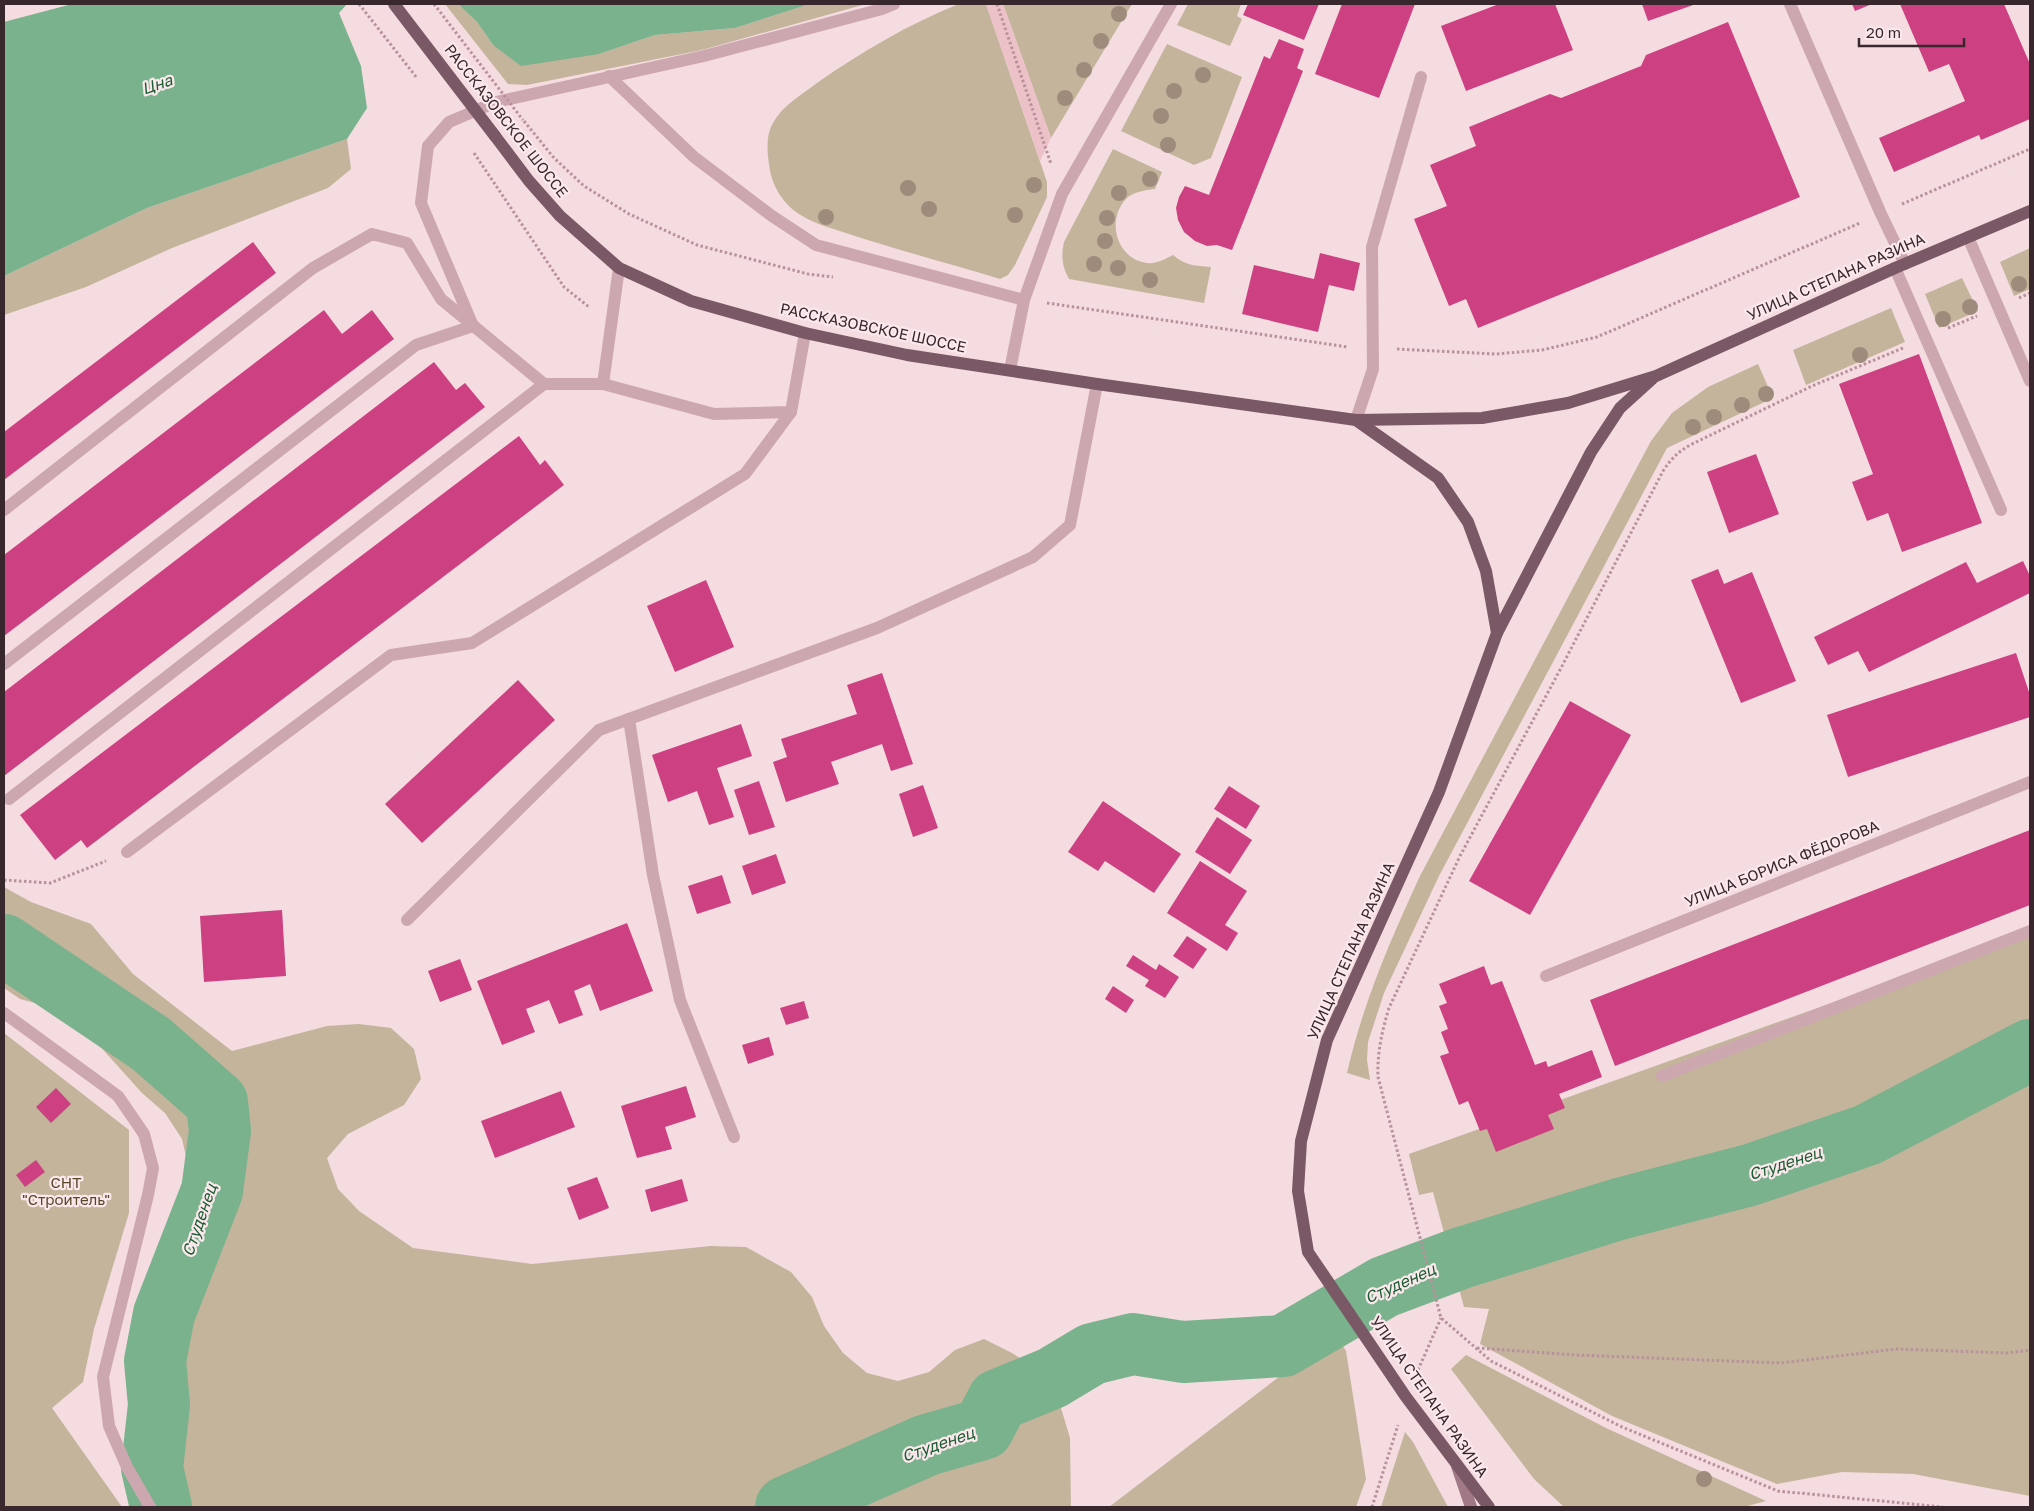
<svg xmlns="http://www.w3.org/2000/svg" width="2034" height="1511" font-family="'Golos Text',sans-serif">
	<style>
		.green { fill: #c4b49b }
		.plaza { fill: #ecc2c8 }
		.water { fill: #79b28c }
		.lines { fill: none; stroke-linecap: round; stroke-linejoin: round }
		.river { stroke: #79b28c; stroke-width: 62 }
		.building { fill: #cd4082 }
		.path { stroke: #b8919c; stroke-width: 3; stroke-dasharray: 2.5 2.5; stroke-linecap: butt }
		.service { stroke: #cda7b0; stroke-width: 12 }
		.minor { stroke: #cda7b0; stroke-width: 12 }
		.secondary { stroke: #a07886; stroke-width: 12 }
		.primary { stroke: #7b5865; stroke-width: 12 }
		.path-bridge { stroke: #b8919c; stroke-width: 3; stroke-dasharray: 2.5 2.5; stroke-linecap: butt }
		.primary-bridge { stroke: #7b5865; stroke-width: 12 }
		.tree { fill: #9e8b7c }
		.labels { text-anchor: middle; stroke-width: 4.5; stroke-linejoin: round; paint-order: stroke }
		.street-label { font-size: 15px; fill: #38282e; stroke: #fbe8ec }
		.park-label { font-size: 15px; fill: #58482a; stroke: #fbe8ec }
		.water-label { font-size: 16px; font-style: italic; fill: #1b5d32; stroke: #fbe8ec }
	</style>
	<rect width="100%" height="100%" fill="#f4dce0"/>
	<g class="green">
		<polygon points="445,4 458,4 477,22 493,45 599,54 655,35 735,28 810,4 866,4 702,50 527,85 508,84"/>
		<path d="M 959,4 L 986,4 L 1047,182 L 1047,197 L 1015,265 L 1008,275 L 1000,279 C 951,264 901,251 852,235 C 834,229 814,224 799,214 C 782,203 771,184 769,164 C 767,151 766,135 773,123 C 782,106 801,95 817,83 C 861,52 909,24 959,4 Z"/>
		<polygon points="1003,4 1132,4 1051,138"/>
		<polygon points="1188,4 1241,4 1237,16 1242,19 1230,46 1177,25"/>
		<polygon points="1167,44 1242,77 1211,158 1194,165 1121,131"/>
		<polygon points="347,139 351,169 328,188 172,248 86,287 4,315 4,276 147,208"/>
		<path d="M 1113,149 L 1162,172 L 1155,189 C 1146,190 1132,192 1126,199 C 1106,220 1116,259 1147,263 C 1157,264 1165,259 1173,255 C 1184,265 1196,266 1211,267 L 1204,303 L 1069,279 C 1062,266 1061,257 1064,242 Z"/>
		<polygon points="2030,248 2030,289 2014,296 2000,262"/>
		<polygon points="1962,278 1978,311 1939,328 1925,294"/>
		<polygon points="1891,308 1905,342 1806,385 1793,350"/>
		<path d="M 1758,364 L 1773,398 L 1667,448 L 1439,876 L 1384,993 L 1368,1042 L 1367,1060 L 1370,1080 L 1347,1073 C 1363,1003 1390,941 1420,876 L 1651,441 L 1672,413 L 1708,387 Z"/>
		<polygon points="4,887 31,902 91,924 133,974 232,1051 327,1026 359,1024 391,1028 414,1049 421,1079 404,1105 348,1134 327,1158 338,1189 359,1211 413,1248 532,1264 711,1246 746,1247 791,1272 812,1297 824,1326 843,1353 867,1373 898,1381 929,1372 955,1350 984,1339 1012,1353 1052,1378 1070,1438 1071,1507 184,1507 177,1496 159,1436 147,1408 144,1377 144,1346 152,1316 157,1286 165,1256 179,1229 189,1169 182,1139 165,1113 142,1093 78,1022 50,1007 20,999 4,988"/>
		<polygon points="2030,932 2030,1496 1913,1474 1842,1472 1777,1484 1612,1416 1480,1344 1489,1309 1464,1307 1433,1192 1419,1195 1409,1154"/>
		<polygon points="4,1033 129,1130 129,1213 94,1329 83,1382 52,1408 122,1507 4,1507"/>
		<polygon points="1335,1334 1346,1351 1366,1479 1356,1507 1109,1507"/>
		<polygon points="1466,1355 1606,1428 1766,1501 1744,1507 1564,1507 1534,1479 1451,1369"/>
		<polygon points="1405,1432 1413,1442 1448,1507 1381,1507"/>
	</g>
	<polygon class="plaza" points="986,4 1003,4 1051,138 1040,161"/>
	<g class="water">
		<polygon points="72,4 347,4 339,13 361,66 367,108 347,139 147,208 4,276 4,22"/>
		<polygon points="458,4 810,4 735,28 655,35 599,54 521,66 493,45 477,22"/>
	</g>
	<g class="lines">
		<g class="river">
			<polyline points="4,945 151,1044 217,1102 220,1131 212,1191 164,1314 155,1361 159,1405 152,1468 161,1507"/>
			<polyline points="786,1507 927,1445 983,1429 998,1400 1052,1378 1092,1354 1133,1344 1183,1352 1283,1346 1384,1287 1461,1258 1619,1209 1750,1175 1867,1135 2030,1050"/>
		</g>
	</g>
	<g class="building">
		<polygon points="1248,4 1319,4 1304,40 1243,15"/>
		<polygon points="1342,4 1415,4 1379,98 1315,74"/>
		<polygon points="1499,4 1555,4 1573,50 1466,91 1441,26"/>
		<polygon points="1642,4 1696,4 1648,21"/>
		<polygon points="1852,4 1872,4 1855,11"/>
		<polygon points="1900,4 2004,4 2030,64 2030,119 1981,140 1979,135 1894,172 1879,138 1965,101 1949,64 1929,72"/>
		<polygon points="1728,22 1800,197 1478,328 1466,299 1449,306 1414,219 1447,206 1430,165 1476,146 1469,127 1550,94 1561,98 1641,66 1646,55"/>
		<polygon points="1279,39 1304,49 1297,68 1303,71 1232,250 1217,245 1207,246 1195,241 1184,232 1178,220 1176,208 1179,197 1185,186 1209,195 1264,56 1270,59"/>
		<polygon points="253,242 276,273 4,480 4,432"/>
		<polygon points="1320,253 1360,263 1354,291 1329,285 1318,332 1242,314 1254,265 1314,279"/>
		<polygon points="324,310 342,334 372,310 394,339 4,636 4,555"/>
		<polygon points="1919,354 1982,523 1902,552 1888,513 1867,521 1852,482 1873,474 1839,384"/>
		<polygon points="434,362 456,390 465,383 485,407 4,776 4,692"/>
		<polygon points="519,436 540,465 545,460 564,485 87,848 81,840 55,860 20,815"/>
		<polygon points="1756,454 1779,514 1729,533 1707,472"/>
		<polygon points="2023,561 2030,576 2030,593 1869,672 1858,651 1828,665 1814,637 1966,562 1977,583"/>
		<polygon points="1718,569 1724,584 1752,572 1796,681 1741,703 1691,580"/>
		<polygon points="706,580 734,647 675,672 647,606"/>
		<polygon points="2016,653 2030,695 2030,717 1848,777 1827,715"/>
		<polygon points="882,673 913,764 891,771 882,744 831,762 839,784 786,802 773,762 787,757 781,739 857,714 847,685"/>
		<polygon points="518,680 555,720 422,843 385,804"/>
		<polygon points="1570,701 1631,735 1530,915 1469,881"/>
		<polygon points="741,724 752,756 717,768 734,817 709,825 697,791 668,802 652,755"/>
		<polygon points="759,781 775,827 749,835 734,790"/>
		<polygon points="923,785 938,828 913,837 899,794"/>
		<polygon points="1229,786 1260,806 1246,829 1214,809"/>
		<polygon points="1103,801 1181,854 1154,893 1105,861 1098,871 1068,852"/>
		<polygon points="1217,817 1252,840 1230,874 1195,852"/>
		<polygon points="2030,830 2030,905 1615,1066 1590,1000"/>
		<polygon points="776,854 786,883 752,895 742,866"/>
		<polygon points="1200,861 1247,891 1225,925 1238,933 1227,951 1167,913"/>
		<polygon points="722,875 731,903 697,914 688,886"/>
		<polygon points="282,910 286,976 204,982 200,916"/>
		<polygon points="627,923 653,991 600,1011 590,984 574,991 583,1015 559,1024 549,1000 526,1009 535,1032 502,1045 477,981"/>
		<polygon points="1187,936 1207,949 1193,969 1173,956"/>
		<polygon points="1133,955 1156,970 1159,964 1179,977 1165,998 1145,986 1149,980 1126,966"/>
		<polygon points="460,959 472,990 440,1002 428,971"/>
		<polygon points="1484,966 1491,985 1502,981 1535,1065 1546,1061 1548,1067 1592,1050 1602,1077 1559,1094 1565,1108 1548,1115 1554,1129 1496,1152 1487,1129 1480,1131 1468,1101 1459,1105 1440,1056 1449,1053 1441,1032 1448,1029 1439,1006 1447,1003 1439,984"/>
		<polygon points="1113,986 1134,1000 1126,1013 1105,999"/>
		<polygon points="804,1001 809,1018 786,1025 780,1008"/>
		<polygon points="769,1037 774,1055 748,1064 742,1045"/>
		<polygon points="686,1086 696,1117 665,1127 672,1149 637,1158 621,1106"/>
		<polygon points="56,1088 71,1104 51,1123 36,1107"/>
		<polygon points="561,1091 575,1127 495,1158 481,1121"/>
		<polygon points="36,1160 45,1172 25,1187 16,1175"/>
		<polygon points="597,1177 609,1208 579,1220 567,1188"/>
		<polygon points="682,1179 688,1201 651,1212 645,1190"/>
	</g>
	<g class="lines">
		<g class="path">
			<polyline points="997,4 1051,164"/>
			<polyline points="524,121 554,158 584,186 629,214 697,245 808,274 833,277"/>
			<polyline points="474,153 564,287 589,307"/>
			<polyline points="1902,204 2030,149"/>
			<polyline points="2019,298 2030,293"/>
			<polyline points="1047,303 1348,347"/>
			<polyline points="1948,328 1977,316"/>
			<path d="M 1903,348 L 1812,386 L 1690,445 C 1678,452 1671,459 1663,471 L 1561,668 L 1460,856 L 1389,1008 C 1382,1031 1377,1053 1378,1077 L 1441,1318 L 1491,1361 L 1622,1427 L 1778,1491 L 1943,1507"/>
			<polyline points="1397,349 1496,354 1542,350 1597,337 1860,223"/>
			<polyline points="4,880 50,883 106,861"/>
			<polyline points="1477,1348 1576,1355 1781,1363 1896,1349 2008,1353 2030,1350"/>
			<polyline points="1418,1370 1441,1318"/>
			<polyline points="1372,1507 1398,1425"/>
		</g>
		<g class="service">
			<polyline points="1790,4 1881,214 1905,264"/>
			<polyline points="609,76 694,157 772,216 816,245 1024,300"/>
			<polyline points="1968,237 2030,381"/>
			<polyline points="1895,268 2001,510"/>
			<polyline points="1010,370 1024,300 1062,194 1171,4"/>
			<polyline points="603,384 619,268"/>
			<polyline points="1356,420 1373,369 1372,247 1421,77"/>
			<polyline points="4,510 313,268 372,234 407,243 441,299 544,384 603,384 714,414 791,412 805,333"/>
			<polyline points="4,664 416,345 473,326 421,203 428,146 449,122 496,102 704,56 882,9 894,4"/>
			<polyline points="629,719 653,875 680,1000 734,1137"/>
			<polyline points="9,799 544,384"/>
			<polyline points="127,852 391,655 472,643 745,474 791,412"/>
			<polyline points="407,920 599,730 877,628 1033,557 1070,525 1097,384"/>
			<polyline points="4,1013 118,1096 144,1134 153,1168 148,1195 103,1377 109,1426 127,1467 150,1507"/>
			<polyline points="1662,1076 2030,931"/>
		</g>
		<polyline class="minor" points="1546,976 2030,782"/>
		<polyline class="secondary" points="1457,1466 1471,1507"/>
		<g class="primary">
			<polyline points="495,136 529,181 560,216 619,268 691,301 805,333 907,355 1097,384 1356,420 1482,418 1568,403 1656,376 1895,268 2030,211"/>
			<polyline points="1356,420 1438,478 1468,522 1486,571 1497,633"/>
			<polyline points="1489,1507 1406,1397 1308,1252 1298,1191 1301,1141 1327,1040 1439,792 1497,633 1591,452 1620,408 1652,379"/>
		</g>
		<g class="path-bridge">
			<polyline points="359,4 417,78"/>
			<polyline points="434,4 523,120"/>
		</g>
		<polyline class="primary-bridge" points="394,4 495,136"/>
	</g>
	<g class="tree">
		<circle cx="1119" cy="14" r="8"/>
		<circle cx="1101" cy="41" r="8"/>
		<circle cx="1084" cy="70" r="8"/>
		<circle cx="1203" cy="75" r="8"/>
		<circle cx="1174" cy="91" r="8"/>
		<circle cx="1065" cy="98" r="8"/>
		<circle cx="1161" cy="116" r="8"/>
		<circle cx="1168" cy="145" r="8"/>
		<circle cx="1150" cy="179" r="8"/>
		<circle cx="1034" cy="185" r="8"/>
		<circle cx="908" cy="188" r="8"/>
		<circle cx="1119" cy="193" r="8"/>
		<circle cx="929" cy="209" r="8"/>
		<circle cx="1015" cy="215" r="8"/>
		<circle cx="826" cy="217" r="8"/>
		<circle cx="1107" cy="218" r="8"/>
		<circle cx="1105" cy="241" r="8"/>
		<circle cx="1094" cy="264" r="8"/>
		<circle cx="1118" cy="268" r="8"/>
		<circle cx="1150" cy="280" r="8"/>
		<circle cx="2019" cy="284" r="8"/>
		<circle cx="1970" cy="307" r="8"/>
		<circle cx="1943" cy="319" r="8"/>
		<circle cx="1860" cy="355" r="8"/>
		<circle cx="1766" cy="394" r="8"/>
		<circle cx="1742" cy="405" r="8"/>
		<circle cx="1714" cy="417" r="8"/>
		<circle cx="1693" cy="427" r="8"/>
		<circle cx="1704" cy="1479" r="8"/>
	</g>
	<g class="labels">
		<g class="street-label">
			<text transform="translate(506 121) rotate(52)" y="5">РАССКАЗОВСКОЕ ШОССЕ</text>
			<text transform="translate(1836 277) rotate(-24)" y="5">УЛИЦА СТЕПАНА РАЗИНА</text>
			<text transform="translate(873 328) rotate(12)" y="5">РАССКАЗОВСКОЕ ШОССЕ</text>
			<text transform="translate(1782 864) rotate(-22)" y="5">УЛИЦА БОРИСА ФЁДОРОВА</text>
			<text transform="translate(1351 951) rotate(-66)" y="5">УЛИЦА СТЕПАНА РАЗИНА</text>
			<text transform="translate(1429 1397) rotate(55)" y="5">УЛИЦА СТЕПАНА РАЗИНА</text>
		</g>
		<g class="park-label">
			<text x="66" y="1188">СНТ<tspan x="66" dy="17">"Строитель"</tspan></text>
		</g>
		<g class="water-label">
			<text transform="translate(157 84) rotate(-19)" y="6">Цна</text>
			<text transform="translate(1785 1163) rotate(-18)" y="6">Студенец</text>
			<text transform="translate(199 1220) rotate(-71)" y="6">Студенец</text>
			<text transform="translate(1400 1283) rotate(-24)" y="6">Студенец</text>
			<text transform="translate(938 1444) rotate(-19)" y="6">Студенец</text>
		</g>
	</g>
	<rect width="2034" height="1511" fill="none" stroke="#38282e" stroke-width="10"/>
	<path d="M1859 38v8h105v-8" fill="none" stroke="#38282e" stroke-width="2.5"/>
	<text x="1866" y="38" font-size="15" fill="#38282e" stroke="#fbe8ec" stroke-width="4" paint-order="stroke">20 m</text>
</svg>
